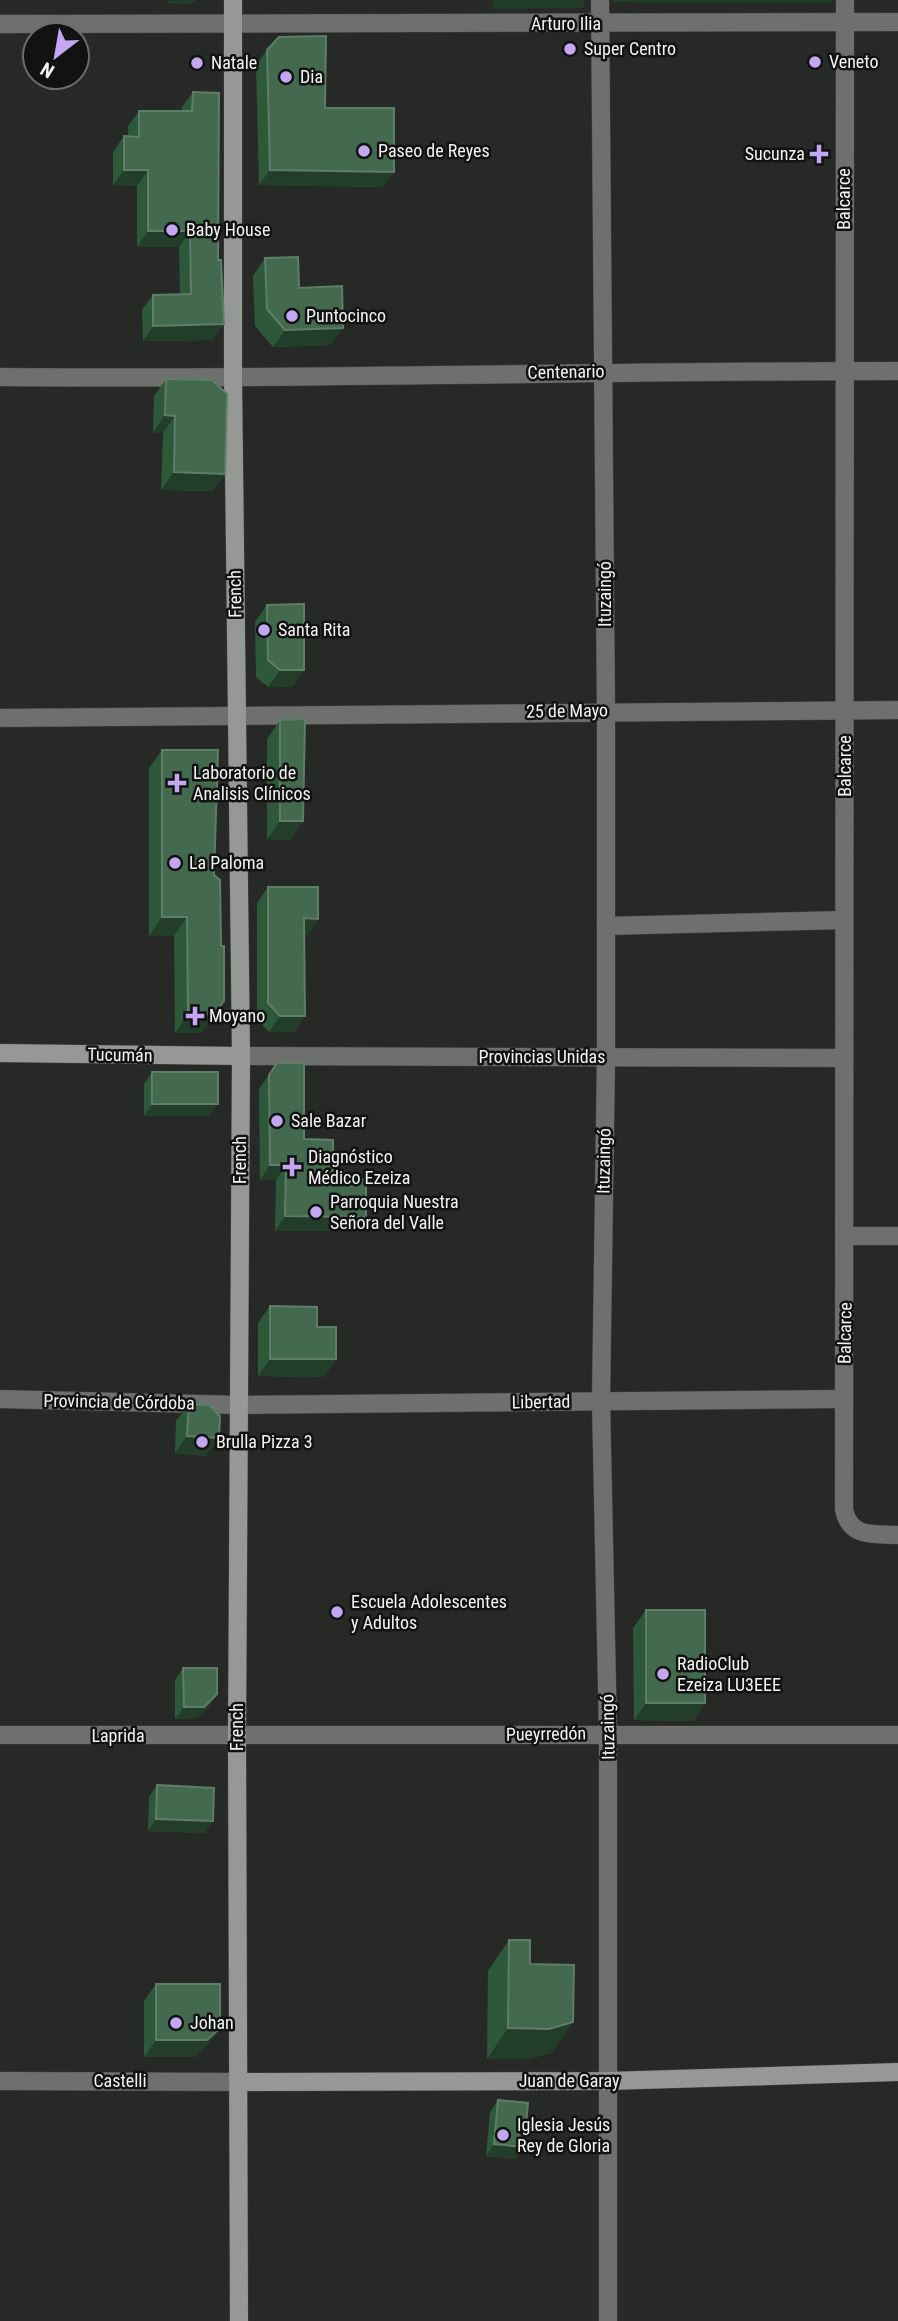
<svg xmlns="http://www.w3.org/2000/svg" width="898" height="2321" font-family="'Roboto Condensed',sans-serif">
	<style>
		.green { fill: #203d28 }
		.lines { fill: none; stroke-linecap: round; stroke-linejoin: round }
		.street-casing { stroke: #434543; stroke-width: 19 }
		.secondary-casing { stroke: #434543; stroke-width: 19 }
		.street { stroke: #6e706e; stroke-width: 18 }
		.secondary { stroke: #969896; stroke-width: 18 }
		.wall { fill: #2e583a }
		.shaded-wall { fill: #223e2a }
		.building { fill: #43694e; stroke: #5e7e67; stroke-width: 2 }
		.poi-dot { fill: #c3a7f2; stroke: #111211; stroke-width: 2.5 }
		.labels { text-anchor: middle; stroke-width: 5; stroke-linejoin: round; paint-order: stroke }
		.street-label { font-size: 18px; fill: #f2f4f2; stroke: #111211 }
		.poi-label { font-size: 18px; fill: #f2f4f2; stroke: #111211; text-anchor: start }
	</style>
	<rect width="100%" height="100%" fill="#272927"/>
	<g class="green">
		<polygon points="493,0 584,0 584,8 493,9"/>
		<polygon points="613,0 831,0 831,3 613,2"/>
	</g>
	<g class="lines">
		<g class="street-casing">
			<g id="street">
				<polyline points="600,0 606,711 606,1057 601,1401 608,1733 608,2321"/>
				<path d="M 845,0 L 844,1509 C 849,1538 874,1534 898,1535"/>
				<polyline points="0,24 898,22"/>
				<path d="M 0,377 C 299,380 599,371 898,371"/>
				<polyline points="0,718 898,710"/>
				<polyline points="606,926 844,920"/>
				<polyline points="241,1056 843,1058"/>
				<polyline points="846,1236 898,1236"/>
				<polyline points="0,1399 238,1405 844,1399"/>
				<polyline points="0,1735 898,1735"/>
				<polyline points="0,2081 240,2082"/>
			</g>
		</g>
		<g class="secondary-casing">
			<g id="secondary">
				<polyline points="233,0 233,379 241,1056 237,1737 239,2321"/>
				<polyline points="0,1053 241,1056"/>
				<polyline points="240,2082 608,2081 898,2072"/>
			</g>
		</g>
		<use href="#street" class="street"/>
		<use href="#secondary" class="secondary"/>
	</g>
	<g class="wall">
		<polygon points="267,50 325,108 394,172 383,187 259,185 256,65"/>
		<polygon points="193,92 213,340 143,341 142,310 153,295 180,294 179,247 137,247 137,186 113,185 113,152 124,136 128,137 128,126 139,111 182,111 182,107"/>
		<polygon points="265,258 299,288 331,345 273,347 255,326 253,276"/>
		<polygon points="166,379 225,474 213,491 161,490 163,433 153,433 154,396"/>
		<polygon points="267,605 304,670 292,687 268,687 256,677 255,622"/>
		<polygon points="280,720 303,821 290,840 267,839 267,739"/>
		<polygon points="162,750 214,875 221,946 224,1001 201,1033 175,1033 174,936 149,936 149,768"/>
		<polygon points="268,887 318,919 307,935 304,935 305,1016 294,1032 269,1032 257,1019 257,903"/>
		<polygon points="277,1063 304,1139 333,1179 356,1231 275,1231 276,1180 260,1180 259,1089"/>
		<polygon points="152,1072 209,1116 144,1116 144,1084"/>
		<polygon points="270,1306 317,1327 336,1359 324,1377 258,1376 258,1323"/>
		<polygon points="189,1404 206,1456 175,1453 176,1421"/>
		<polygon points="646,1610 705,1703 693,1721 634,1720 633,1628"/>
		<polygon points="183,1668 209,1706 196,1718 175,1719 175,1680"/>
		<polygon points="157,1785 205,1833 148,1831 149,1797"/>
		<polygon points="509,1940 530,1964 552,2053 528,2059 487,2059 488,1971"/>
		<polygon points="156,1984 220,2028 207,2045 195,2057 144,2057 144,2001"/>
		<polygon points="498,2100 515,2159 486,2156 490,2112"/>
	</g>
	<g class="shaded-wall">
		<polygon points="170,0 197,0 190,4 167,3"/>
		<polygon points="124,170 148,170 137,186 113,185"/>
		<polygon points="270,170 394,172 383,187 259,185"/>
		<polygon points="148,231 190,231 179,247 137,247"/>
		<polygon points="224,324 213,340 143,341 153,326"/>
		<polygon points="343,328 331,345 273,347 285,330"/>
		<polygon points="165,415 175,416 163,433 153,433"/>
		<polygon points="174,472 225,474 213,491 161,490"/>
		<polygon points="280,670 304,670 292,687 268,687"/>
		<polygon points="280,821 303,821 290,840 267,839"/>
		<polygon points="162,917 187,917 174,936 149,936"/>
		<polygon points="304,918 318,919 307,935 292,935"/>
		<polygon points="224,1001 201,1033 175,1033 188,1014"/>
		<polygon points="280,1016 305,1016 294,1032 269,1032"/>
		<polygon points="152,1104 218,1104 209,1116 144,1116"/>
		<polygon points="270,1165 286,1165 276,1180 260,1180"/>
		<polygon points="285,1216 366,1217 356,1231 275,1231"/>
		<polygon points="270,1359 336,1359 324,1377 258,1376"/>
		<polygon points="187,1436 219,1438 206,1456 175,1453"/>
		<polygon points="217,1694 209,1706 196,1718 175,1719 184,1707"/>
		<polygon points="646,1703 705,1703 693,1721 634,1720"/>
		<polygon points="156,1819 213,1821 205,1833 148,1831"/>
		<polygon points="573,2022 552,2053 528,2059 487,2059 508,2028"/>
		<polygon points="220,2028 207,2045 195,2057 144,2057 156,2040"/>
		<polygon points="494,2144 524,2147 515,2159 486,2156"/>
	</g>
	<g class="building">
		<polygon points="326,36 325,108 394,108 394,172 270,170 267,50 279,37"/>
		<polygon points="193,92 219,93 218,260 221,260 224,324 153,326 153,295 191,294 190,231 148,231 148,170 124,170 124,136 139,137 139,111 192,111"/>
		<polygon points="298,257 299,288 342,286 343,328 285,330 267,309 265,258"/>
		<polygon points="166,379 212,380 227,394 225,474 174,472 175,416 165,415"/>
		<polygon points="304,604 304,670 280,670 268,660 267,605"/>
		<polygon points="305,719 303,821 280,821 280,720"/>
		<polygon points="162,750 218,750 214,875 220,880 221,946 224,946 224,1001 214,1014 188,1014 187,917 162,917"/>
		<polygon points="268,887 318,887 318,919 304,918 305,1016 280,1016 268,1003"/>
		<polygon points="277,1063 304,1063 304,1139 333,1140 333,1179 366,1179 366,1217 285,1216 286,1165 270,1165 269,1075"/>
		<rect x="152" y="1072" width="66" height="32"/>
		<polygon points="270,1306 317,1307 317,1327 336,1327 336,1359 270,1359"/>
		<polygon points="189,1404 209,1405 220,1416 219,1438 187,1436"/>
		<rect x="646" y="1610" width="59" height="93"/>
		<polygon points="183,1668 217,1668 217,1694 204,1707 184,1707"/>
		<polygon points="157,1785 214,1788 213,1821 156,1819"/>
		<polygon points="509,1940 530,1940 530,1964 574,1965 573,2022 549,2029 508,2028"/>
		<polygon points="156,1984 220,1984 220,2028 207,2040 156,2040"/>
		<polygon points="498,2100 528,2103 524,2147 494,2144"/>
	</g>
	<g class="poi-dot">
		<circle cx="570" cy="49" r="7"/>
		<circle cx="815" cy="62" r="7"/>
		<circle cx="197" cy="63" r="7"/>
		<circle cx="286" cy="77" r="7"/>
		<circle cx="364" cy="151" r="7"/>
		<path d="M815.5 143.5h7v7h7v7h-7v7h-7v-7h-7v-7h7z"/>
		<circle cx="172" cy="230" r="7"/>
		<circle cx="292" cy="316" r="7"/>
		<circle cx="264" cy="630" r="7"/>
		<path d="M173.5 772.5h7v7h7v7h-7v7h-7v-7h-7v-7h7z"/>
		<circle cx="175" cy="863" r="7"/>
		<path d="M191.5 1005.5h7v7h7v7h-7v7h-7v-7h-7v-7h7z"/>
		<circle cx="277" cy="1121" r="7"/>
		<path d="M288.5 1156.5h7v7h7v7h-7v7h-7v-7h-7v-7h7z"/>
		<circle cx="316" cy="1212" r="7"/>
		<circle cx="202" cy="1442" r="7"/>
		<circle cx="337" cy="1612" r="7"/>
		<circle cx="663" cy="1674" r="7"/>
		<circle cx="176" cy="2023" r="7"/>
		<circle cx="503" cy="2135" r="7"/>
	</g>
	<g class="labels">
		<g class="street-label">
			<text x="566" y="30">Arturo Ilia</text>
			<text transform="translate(844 199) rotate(-90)" y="6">Balcarce</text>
			<text transform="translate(566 372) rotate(-1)" y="6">Centenario</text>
			<text transform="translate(235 594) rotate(-91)" y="6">French</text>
			<text transform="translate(605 594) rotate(-90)" y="6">Ituzaingó</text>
			<text transform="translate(567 711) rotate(-1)" y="6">25 de Mayo</text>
			<text transform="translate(845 766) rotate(-90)" y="6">Balcarce</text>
			<text transform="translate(120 1055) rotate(1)" y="6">Tucumán</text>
			<text x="542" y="1063">Provincias Unidas</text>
			<text transform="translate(240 1160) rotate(-90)" y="6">French</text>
			<text transform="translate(604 1161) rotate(-89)" y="6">Ituzaingó</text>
			<text transform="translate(845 1333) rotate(-89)" y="6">Balcarce</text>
			<text transform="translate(119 1402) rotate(1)" y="6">Provincia de Córdoba</text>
			<text transform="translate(541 1402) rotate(-1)" y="6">Libertad</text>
			<text transform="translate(237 1727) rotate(-90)" y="6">French</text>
			<text transform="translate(608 1727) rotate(-91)" y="6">Ituzaingó</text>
			<text transform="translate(546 1734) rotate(-1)" y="6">Pueyrredón</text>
			<text x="118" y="1742">Laprida</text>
			<text x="120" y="2087">Castelli</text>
			<text x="569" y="2087">Juan de Garay</text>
		</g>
		<g class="poi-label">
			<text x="584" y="55">Super Centro</text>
			<text x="829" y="68">Veneto</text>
			<text x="211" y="69">Natale</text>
			<text x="300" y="83">Dia</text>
			<text x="378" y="157">Paseo de Reyes</text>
			<text x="805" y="160" text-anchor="end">Sucunza</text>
			<text x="186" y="236">Baby House</text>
			<text x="306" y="322">Puntocinco</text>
			<text x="278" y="636">Santa Rita</text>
			<text x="193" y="779">Laboratorio de<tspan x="193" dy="21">Analisis Clínicos</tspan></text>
			<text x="189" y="869">La Paloma</text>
			<text x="209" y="1022">Moyano</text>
			<text x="291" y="1127">Sale Bazar</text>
			<text x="308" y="1163">Diagnóstico<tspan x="308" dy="21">Médico Ezeiza</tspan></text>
			<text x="330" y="1208">Parroquia Nuestra<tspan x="330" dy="21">Señora del Valle</tspan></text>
			<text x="216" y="1448">Brulla Pizza 3</text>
			<text x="351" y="1608">Escuela Adolescentes<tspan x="351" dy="21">y Adultos</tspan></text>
			<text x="677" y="1670">RadioClub<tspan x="677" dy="21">Ezeiza LU3EEE</tspan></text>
			<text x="190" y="2029">Johan</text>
			<text x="517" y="2131">Iglesia Jesús<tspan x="517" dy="21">Rey de Gloria</tspan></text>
		</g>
	</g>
	<g transform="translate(56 56) rotate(211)"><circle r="33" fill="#111211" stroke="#6b6c6b" stroke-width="2"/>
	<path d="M0-5L12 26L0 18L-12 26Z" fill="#c3a7f2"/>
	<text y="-10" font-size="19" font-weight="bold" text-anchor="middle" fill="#f2f4f2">N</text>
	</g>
</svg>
